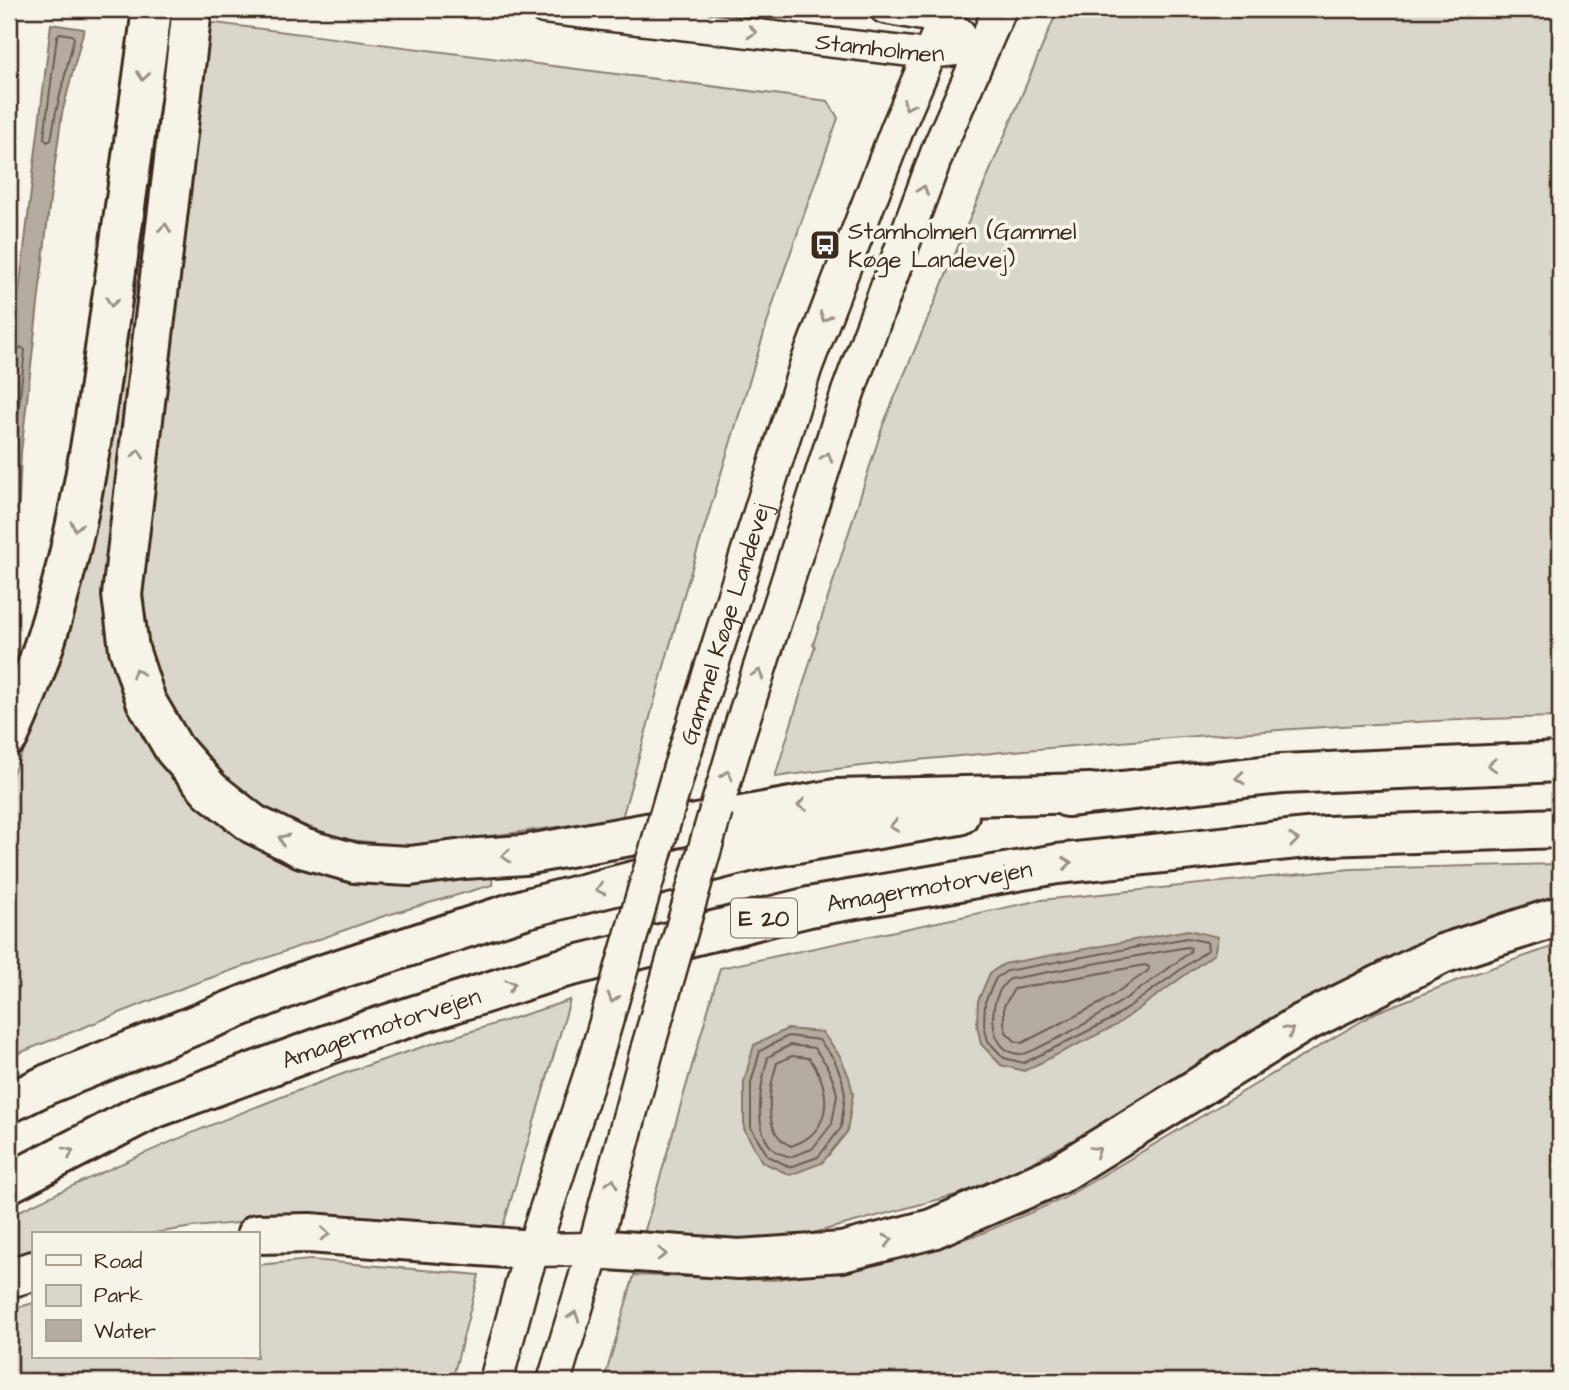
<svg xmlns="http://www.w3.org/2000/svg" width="1569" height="1390" font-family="'Architects Daughter',sans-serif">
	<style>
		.green { fill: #dbd6cb; stroke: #8b8074; stroke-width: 2 }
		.water { fill: #b4aca0; stroke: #84786c; stroke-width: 2 }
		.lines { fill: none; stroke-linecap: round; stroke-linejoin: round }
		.shore { stroke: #6b5e52; stroke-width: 2 }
		.tertiary-casing { stroke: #3b2a1e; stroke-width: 33 }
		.secondary-casing { stroke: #3b2a1e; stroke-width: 37 }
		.motorway-casing { stroke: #3b2a1e; stroke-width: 44 }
		.tertiary { stroke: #f7f3e8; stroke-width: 28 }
		.secondary { stroke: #f7f3e8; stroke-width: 32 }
		.motorway { stroke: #f7f3e8; stroke-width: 38 }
		.secondary-bridge-casing { stroke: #3b2a1e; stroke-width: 37; stroke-linecap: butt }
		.secondary-bridge { stroke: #f7f3e8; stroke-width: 32 }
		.oneway { stroke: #998e83 }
		.labels { text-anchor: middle; stroke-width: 7; stroke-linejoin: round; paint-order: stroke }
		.shield { fill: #f7f3e8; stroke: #73665b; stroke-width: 2 }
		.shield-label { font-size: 23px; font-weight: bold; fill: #3b2a1e }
		.street-label { font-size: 24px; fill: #3b2a1e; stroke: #f7f3e8 }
		.poi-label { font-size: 24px; fill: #3b2a1e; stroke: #f7f3e8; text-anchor: start }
	</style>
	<rect width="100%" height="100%" fill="#f7f3e8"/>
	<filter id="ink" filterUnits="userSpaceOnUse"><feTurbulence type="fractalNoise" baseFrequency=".0143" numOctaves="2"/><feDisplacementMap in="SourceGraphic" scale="14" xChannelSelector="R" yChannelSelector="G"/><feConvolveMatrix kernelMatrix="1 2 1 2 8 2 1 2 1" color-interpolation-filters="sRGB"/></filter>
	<g filter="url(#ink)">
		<g class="green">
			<path d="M 1058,9 L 1560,9 L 1560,717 C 1405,720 1250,731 1096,744 C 988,753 882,762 775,777 L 815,646 L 813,645 L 883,425 Z"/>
			<polygon points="164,14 173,16 116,666 145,738 195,797 259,846 493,873 492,885 384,916 185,987 9,1057 9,781 27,742"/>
			<polygon points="207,22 828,101 838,118 776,294 685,591 622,818 411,847 343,839 278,816 226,785 181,737 151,668 137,585"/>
			<polygon points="1560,864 1560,907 1178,1083 989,1186 787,1240 681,1243 643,1237 720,968 1041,900 1351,869"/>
			<polygon points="1560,944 1560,1381 604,1381 634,1275 773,1280 890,1261 980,1234 1062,1199 1377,1012 1471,975"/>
			<path d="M 570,1000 L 502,1230 L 283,1219 L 193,1227 L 148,1234 L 33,1234 L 33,1256 L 9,1261 L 9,1216 C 114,1165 222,1118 332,1078 C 410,1049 491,1026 570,1000 Z"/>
			<polygon points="311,1260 479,1275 452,1381 9,1381 9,1310 33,1303 33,1357 257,1357 257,1265"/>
		</g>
		<g class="water">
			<polygon points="51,24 84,29 62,113 50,199 21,453 19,502 9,533 9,375"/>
			<polygon points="1188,930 1218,937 1214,954 1115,1026 1024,1071 1001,1065 981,1044 977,1025 978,1001 990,973 1004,964"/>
			<polygon points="787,1029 822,1032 840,1056 849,1077 853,1094 847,1132 822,1163 790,1175 762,1162 744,1129 744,1082 754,1045"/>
		</g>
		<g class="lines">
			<g class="shore">
				<polygon points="60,33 72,35 74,38 56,112 51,140 47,142 44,138 57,36"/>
				<polyline points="9,355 15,354 21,347 25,350 14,453 12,501 9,511"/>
				<polygon points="1187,938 1207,942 1208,950 1112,1019 1024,1063 1004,1058 988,1041 984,1025 985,1002 996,978 1007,971"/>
				<path d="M 1187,947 L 1191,948 L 1190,952 C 1145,987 1098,1020 1046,1044 C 1039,1047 1029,1054 1021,1054 C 986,1054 986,995 1010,979 Z"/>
				<polygon points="1145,965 1149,967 1148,971 1101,1003 1022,1043 1015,1041 1006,1032 1004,1023 1004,1006 1014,989"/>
				<polygon points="788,1036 819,1040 834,1059 842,1079 845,1095 841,1128 818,1157 790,1167 768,1156 751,1128 751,1083 760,1051"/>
				<path d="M 790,1045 L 814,1048 L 826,1064 L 834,1082 L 837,1095 L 832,1124 L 812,1149 L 790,1157 C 786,1155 779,1154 775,1151 C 751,1132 761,1082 768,1057 Z"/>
				<path d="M 792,1056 L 809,1058 C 833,1089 833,1133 791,1146 C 761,1133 769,1088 777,1063 Z"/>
			</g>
			<g class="tertiary-casing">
				<g id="tertiary">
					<path id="s1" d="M 544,9 L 929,54 L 982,48"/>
					<polyline points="884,9 944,20 960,32"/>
				</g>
			</g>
			<g class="secondary-casing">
				<g id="secondary">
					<path id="s2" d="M 680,767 L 806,366 L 898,127 L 949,9"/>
					<polyline points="716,810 737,739 848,392 939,148 1000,9"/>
					<polyline points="533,1250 594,1249"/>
					<polyline points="496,1381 523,1280 595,1060"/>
					<polyline points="554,1381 594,1249 648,1047"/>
				</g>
			</g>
			<g class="motorway-casing">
				<g id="motorway">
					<polyline points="192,9 122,595 129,649 146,701 174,749 210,790 253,824 302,848 355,863 410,866 464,859 524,855 836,799 1090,793"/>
					<path d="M 9,736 C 70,602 90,458 110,314 C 124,212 139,111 152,9"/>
					<polyline points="1067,797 1282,774 1560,762"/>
					<polyline points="9,1103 48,1084 312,978 527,908 756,850 959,815"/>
					<path id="s3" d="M 9,1183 L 150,1110 L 357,1034 L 560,969 L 809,907 L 1057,864 L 1326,836 L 1560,828"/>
					<polyline points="257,1234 309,1233 533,1250"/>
					<polyline points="594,1249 739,1259 842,1252 932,1229 1057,1175 1301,1024 1442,954 1560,916"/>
					<polyline points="9,1278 33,1271"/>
				</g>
			</g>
			<use href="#tertiary" class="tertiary"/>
			<use href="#secondary" class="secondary"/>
			<use href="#motorway" class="motorway"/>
			<g class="secondary-bridge-casing">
				<g id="secondary-bridge">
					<polyline points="648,1047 716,810"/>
					<polyline points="595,1060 680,767"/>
				</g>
			</g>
			<use href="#secondary-bridge" class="secondary-bridge"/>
		</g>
		<defs><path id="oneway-chevron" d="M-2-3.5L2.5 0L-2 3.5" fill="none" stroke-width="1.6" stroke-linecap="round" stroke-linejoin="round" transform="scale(1.75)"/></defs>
		<g class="oneway">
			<use href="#oneway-chevron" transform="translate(752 32) rotate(6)"/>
			<use href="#oneway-chevron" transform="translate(143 76) rotate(98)"/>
			<use href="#oneway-chevron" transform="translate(908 105) rotate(113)"/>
			<use href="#oneway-chevron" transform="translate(923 190) rotate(-70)"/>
			<use href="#oneway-chevron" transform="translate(165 228) rotate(-83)"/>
			<use href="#oneway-chevron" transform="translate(112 302) rotate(98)"/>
			<use href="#oneway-chevron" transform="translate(825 317) rotate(111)"/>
			<use href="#oneway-chevron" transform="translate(138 454) rotate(-83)"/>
			<use href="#oneway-chevron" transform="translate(827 457) rotate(-72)"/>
			<use href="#oneway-chevron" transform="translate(76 526) rotate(103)"/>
			<use href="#oneway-chevron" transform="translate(137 673) rotate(-108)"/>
			<use href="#oneway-chevron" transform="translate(758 674) rotate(-72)"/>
			<use href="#oneway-chevron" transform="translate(1492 765) rotate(177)"/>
			<use href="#oneway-chevron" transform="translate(727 775) rotate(-74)"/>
			<use href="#oneway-chevron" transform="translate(1240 778) rotate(174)"/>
			<use href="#oneway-chevron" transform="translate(802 805) rotate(170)"/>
			<use href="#oneway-chevron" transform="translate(894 826) rotate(170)"/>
			<use href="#oneway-chevron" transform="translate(283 839) rotate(-154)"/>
			<use href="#oneway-chevron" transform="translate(1294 840) rotate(-6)"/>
			<use href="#oneway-chevron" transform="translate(506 856) rotate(176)"/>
			<use href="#oneway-chevron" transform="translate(1067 863) rotate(-6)"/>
			<use href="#oneway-chevron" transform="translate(600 889) rotate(166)"/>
			<use href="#oneway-chevron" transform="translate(511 985) rotate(-18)"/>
			<use href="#oneway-chevron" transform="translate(613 998) rotate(106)"/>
			<use href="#oneway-chevron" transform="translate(1289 1031) rotate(-32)"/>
			<use href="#oneway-chevron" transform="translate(1096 1151) rotate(-32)"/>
			<use href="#oneway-chevron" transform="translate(69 1152) rotate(-27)"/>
			<use href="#oneway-chevron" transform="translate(612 1183) rotate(-75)"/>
			<use href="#oneway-chevron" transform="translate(325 1234) rotate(4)"/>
			<use href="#oneway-chevron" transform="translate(888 1240) rotate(-14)"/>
			<use href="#oneway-chevron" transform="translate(662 1254) rotate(4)"/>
			<use href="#oneway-chevron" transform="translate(574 1316) rotate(-73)"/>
		</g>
	</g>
	<defs>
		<g id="bus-square" transform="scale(1.575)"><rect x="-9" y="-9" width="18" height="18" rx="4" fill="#3b2a1e" stroke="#f7f3e8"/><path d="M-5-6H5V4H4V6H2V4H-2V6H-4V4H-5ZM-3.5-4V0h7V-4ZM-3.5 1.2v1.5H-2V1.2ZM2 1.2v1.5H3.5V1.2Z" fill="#fff"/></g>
	</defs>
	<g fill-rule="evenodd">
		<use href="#bus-square" x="825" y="245"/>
	</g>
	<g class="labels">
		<rect class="shield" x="731" y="898.5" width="66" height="39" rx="5"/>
		<g class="shield-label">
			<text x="764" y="926">E 20</text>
		</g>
		<g class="street-label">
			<text dy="8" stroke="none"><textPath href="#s1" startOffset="338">Stamholmen</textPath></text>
			<text dy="8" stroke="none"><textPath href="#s2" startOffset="150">Gammel Køge Landevej</textPath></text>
			<text dy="8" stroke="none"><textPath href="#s3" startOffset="971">Amagermotorvejen</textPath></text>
			<text dy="8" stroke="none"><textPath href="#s3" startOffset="404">Amagermotorvejen</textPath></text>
		</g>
		<g class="poi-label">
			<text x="848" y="239">Stamholmen (Gammel<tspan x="848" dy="28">Køge Landevej)</tspan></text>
		</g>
	</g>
	<rect width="1569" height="1390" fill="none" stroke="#f7f3e8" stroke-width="35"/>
	<rect x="18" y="18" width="1534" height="1355" fill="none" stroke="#3b2a1e" stroke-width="2.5" filter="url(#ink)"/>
	<rect x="32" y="1232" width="228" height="126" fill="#f7f3e8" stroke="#aca397" stroke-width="2"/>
	<rect x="46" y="1255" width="35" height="10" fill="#f7f3e8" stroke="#aca397" stroke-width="2"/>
	<text x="94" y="1268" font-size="21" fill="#3b2a1e">Road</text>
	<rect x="46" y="1285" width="35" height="21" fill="#dbd6cb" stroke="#aca397" stroke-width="2"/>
	<text x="94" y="1302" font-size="21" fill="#3b2a1e">Park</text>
	<rect x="46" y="1320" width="35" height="21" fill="#b4aca0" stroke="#aca397" stroke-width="2"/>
	<text x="94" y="1338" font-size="21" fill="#3b2a1e">Water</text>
</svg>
